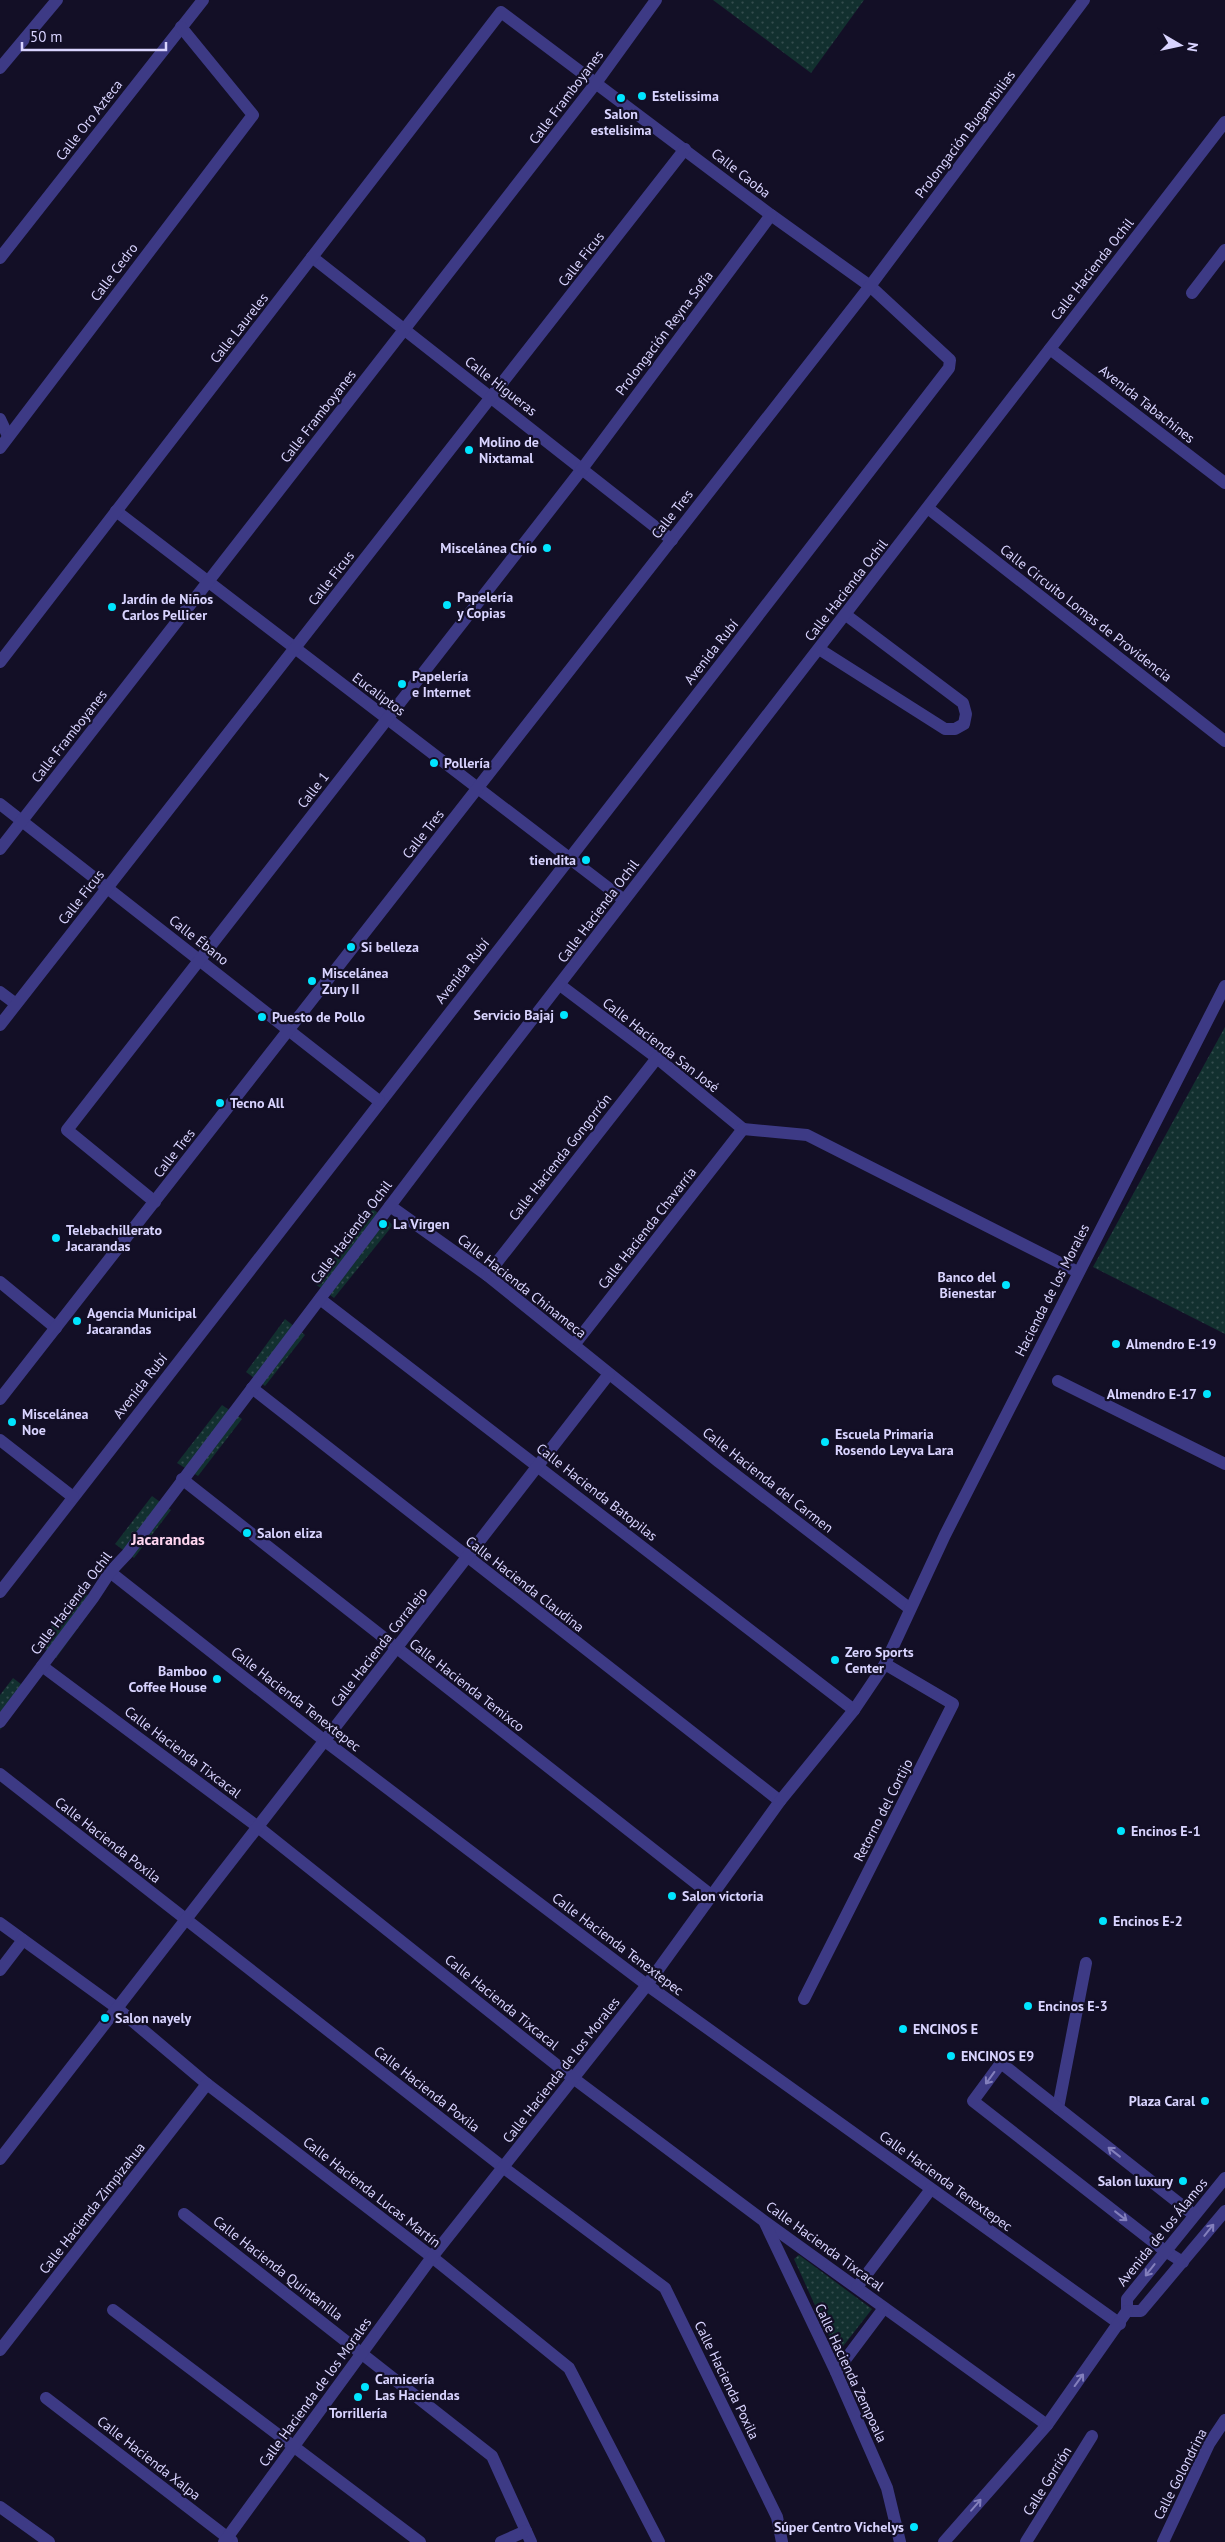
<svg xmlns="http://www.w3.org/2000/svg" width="1225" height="2542" font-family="'PT Sans',sans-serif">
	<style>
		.grass { fill: url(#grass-dots) }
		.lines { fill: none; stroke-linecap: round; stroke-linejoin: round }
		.minor { stroke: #3d3a85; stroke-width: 12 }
		.oneway { stroke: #837fbc }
		.poi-dot { fill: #00e5ff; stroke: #130f26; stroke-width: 2 }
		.labels { text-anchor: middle; stroke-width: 4.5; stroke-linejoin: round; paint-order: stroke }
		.poi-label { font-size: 14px; font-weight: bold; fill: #d9d4ff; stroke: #130f26; text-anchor: start }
		.street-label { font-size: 14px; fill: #d9d4ff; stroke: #130f26 }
		.quarter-label { font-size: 16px; font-weight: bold; fill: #ffd6f0; stroke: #130f26 }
	</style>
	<defs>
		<pattern id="grass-dots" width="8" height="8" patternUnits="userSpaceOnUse" patternTransform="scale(1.25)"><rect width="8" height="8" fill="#12302f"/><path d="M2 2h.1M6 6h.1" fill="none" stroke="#344d4e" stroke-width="1.8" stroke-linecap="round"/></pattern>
	</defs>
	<rect width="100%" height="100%" fill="#130f26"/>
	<g class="grass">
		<polygon points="713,0 864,0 811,73"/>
		<polygon points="1225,1027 1225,1334 1093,1267"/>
		<polygon points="373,1209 393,1225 334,1298 314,1283"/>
		<polygon points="285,1319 305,1335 265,1386 246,1372"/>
		<polygon points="222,1405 242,1419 198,1476 177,1463"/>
		<polygon points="152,1496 171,1510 134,1558 115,1544"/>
		<polygon points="80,1589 97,1602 56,1658 38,1644"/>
		<polygon points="13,1678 30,1691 0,1730 0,1695"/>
		<polygon points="799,2255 872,2309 837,2354 794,2259"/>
	</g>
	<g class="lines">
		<g class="minor">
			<polyline points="0,68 57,0"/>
			<polyline points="312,257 672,540"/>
			<polyline points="0,258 203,0"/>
			<polyline points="1192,293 1225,250"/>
			<polyline points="1050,349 1225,483"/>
			<polyline points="0,419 8,436"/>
			<polyline points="0,448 253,115 181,27"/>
			<polyline points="929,509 1225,741"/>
			<polyline points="116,511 624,900"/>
			<polyline points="819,649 945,729 955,729 964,724 966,714 963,703 846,615"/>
			<path d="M 0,662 L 501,12 L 771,215 L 870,286 L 950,360 L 949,368 C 635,778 314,1183 0,1592"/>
			<polyline points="0,804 379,1101"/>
			<polyline points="0,849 596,83 656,0"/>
			<polyline points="560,985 657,1058 743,1129"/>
			<polyline points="0,992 16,1004"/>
			<polyline points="0,1025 685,149"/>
			<polyline points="743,1129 807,1135 1078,1272"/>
			<polyline points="155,1202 67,1130 582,469 771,215"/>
			<polyline points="390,1206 487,1275 719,1462 909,1608"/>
			<polyline points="487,1275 657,1058"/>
			<polyline points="0,1282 56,1328"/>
			<polyline points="320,1299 854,1710"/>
			<polyline points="574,1345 743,1129"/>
			<polyline points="1058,1381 1225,1464"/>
			<polyline points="252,1388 780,1801"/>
			<polyline points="0,1399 870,286 1084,0"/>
			<polyline points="0,1440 73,1497"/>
			<polyline points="182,1479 711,1895"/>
			<polyline points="110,1572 325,1741 647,1985 1120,2324"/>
			<polyline points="42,1666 258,1827 573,2078 764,2221 1047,2425"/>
			<polyline points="0,1722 93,1598 110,1572 127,1554 470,1100 1225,122"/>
			<polyline points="0,1774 504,2168 665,2288 777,2517 782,2542"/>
			<polyline points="0,1923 117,2008 207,2084 432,2257 569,2368 659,2542"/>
			<polyline points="0,1970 23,1940"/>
			<polyline points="804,1999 953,1704 885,1664"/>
			<polyline points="1058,2108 1086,1963"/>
			<polyline points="0,2159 609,1374"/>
			<polyline points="184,2214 492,2456 531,2542"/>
			<polyline points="765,2223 836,2372 887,2488 900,2542"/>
			<polyline points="1183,2262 1165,2251 973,2101 1001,2063 1194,2215"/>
			<polyline points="857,2287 931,2189"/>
			<polyline points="113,2310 420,2542"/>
			<polyline points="1127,2311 1127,2299 1225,2178"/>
			<polyline points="1127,2311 1141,2311 1225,2211"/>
			<polyline points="0,2350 207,2084"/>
			<polyline points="836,2372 884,2308"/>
			<polyline points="46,2398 232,2541"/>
			<polyline points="0,2507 49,2542"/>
			<polyline points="224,2542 432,2257 647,1985 780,1801 854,1710 885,1664 945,1535 1225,986"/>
			<polyline points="501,2542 526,2531"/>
			<polyline points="944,2542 1047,2425 1127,2311"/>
			<polyline points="1026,2542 1092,2436"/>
			<polyline points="1163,2542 1209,2444 1225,2420"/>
		</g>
	</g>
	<defs><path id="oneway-shaft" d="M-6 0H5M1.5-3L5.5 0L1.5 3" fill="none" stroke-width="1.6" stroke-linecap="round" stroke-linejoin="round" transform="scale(1.25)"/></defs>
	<g class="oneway">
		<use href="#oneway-shaft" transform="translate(990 2078) rotate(126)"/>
		<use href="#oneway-shaft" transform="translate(1114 2152) rotate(-142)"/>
		<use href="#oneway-shaft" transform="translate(1121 2216) rotate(38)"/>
		<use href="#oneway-shaft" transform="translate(1209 2230) rotate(-51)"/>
		<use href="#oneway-shaft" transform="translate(1150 2270) rotate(128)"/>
		<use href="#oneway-shaft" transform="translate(1079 2380) rotate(-54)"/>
		<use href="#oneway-shaft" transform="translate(976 2505) rotate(-49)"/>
	</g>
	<g class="poi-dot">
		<circle cx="642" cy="96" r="5"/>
		<circle cx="621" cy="98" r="5"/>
		<circle cx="469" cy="450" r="5"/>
		<circle cx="547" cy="548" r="5"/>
		<circle cx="447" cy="605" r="5"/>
		<circle cx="112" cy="607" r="5"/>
		<circle cx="402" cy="684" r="5"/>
		<circle cx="434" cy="763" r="5"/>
		<circle cx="586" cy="860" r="5"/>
		<circle cx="351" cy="947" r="5"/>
		<circle cx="312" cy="981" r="5"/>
		<circle cx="564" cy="1015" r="5"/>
		<circle cx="262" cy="1017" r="5"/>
		<circle cx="220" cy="1103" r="5"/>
		<circle cx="383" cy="1224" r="5"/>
		<circle cx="56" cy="1238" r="5"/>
		<circle cx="1006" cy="1285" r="5"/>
		<circle cx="77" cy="1321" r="5"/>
		<circle cx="1116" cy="1344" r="5"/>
		<circle cx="1207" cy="1394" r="5"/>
		<circle cx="12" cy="1422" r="5"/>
		<circle cx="825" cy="1442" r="5"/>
		<circle cx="247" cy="1533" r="5"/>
		<circle cx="835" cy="1660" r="5"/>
		<circle cx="217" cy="1679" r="5"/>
		<circle cx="1121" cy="1831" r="5"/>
		<circle cx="672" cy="1896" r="5"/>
		<circle cx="1103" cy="1921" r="5"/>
		<circle cx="1028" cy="2006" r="5"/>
		<circle cx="105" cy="2018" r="5"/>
		<circle cx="903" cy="2029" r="5"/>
		<circle cx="951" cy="2056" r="5"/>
		<circle cx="1205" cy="2101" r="5"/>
		<circle cx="1183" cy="2181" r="5"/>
		<circle cx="365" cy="2387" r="5"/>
		<circle cx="358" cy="2397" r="5"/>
		<circle cx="914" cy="2527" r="5"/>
	</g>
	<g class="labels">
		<g class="poi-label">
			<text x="652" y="101">Estelissima</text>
			<text x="621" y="119" text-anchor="middle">Salon<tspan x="621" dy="16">estelisima</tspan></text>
			<text x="479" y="447">Molino de<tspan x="479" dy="16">Nixtamal</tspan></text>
			<text x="537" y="553" text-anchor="end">Miscelánea Chío</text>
			<text x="457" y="602">Papelería<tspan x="457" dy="16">y Copias</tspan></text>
			<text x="122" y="604">Jardín de Niños<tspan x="122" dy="16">Carlos Pellicer</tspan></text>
			<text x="412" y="681">Papelería<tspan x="412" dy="16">e Internet</tspan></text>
			<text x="444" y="768">Pollería</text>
			<text x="576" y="865" text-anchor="end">tiendita</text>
			<text x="361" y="952">Si belleza</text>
			<text x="322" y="978">Miscelánea<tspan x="322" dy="16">Zury II</tspan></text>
			<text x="554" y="1020" text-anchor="end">Servicio Bajaj</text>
			<text x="272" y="1022">Puesto de Pollo</text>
			<text x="230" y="1108">Tecno All</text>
			<text x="393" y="1229">La Virgen</text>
			<text x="66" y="1235">Telebachillerato<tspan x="66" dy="16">Jacarandas</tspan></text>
			<text x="996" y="1282" text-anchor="end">Banco del<tspan x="996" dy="16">Bienestar</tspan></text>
			<text x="87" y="1318">Agencia Municipal<tspan x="87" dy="16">Jacarandas</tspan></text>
			<text x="1126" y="1349">Almendro E-19</text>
			<text x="1197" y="1399" text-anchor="end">Almendro E-17</text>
			<text x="22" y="1419">Miscelánea<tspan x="22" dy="16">Noe</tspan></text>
			<text x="835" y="1439">Escuela Primaria<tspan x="835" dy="16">Rosendo Leyva Lara</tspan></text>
			<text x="257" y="1538">Salon eliza</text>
			<text x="845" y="1657">Zero Sports<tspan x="845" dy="16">Center</tspan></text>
			<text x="207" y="1676" text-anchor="end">Bamboo<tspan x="207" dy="16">Coffee House</tspan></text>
			<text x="1131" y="1836">Encinos E-1</text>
			<text x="682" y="1901">Salon victoria</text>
			<text x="1113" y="1926">Encinos E-2</text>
			<text x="1038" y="2011">Encinos E-3</text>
			<text x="115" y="2023">Salon nayely</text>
			<text x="913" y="2034">ENCINOS E</text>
			<text x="961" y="2061">ENCINOS E9</text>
			<text x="1195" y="2106" text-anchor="end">Plaza Caral</text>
			<text x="1173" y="2186" text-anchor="end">Salon luxury</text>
			<text x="375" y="2384">Carnicería<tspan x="375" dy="16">Las Haciendas</tspan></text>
			<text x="358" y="2418" text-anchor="middle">Torrillería</text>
			<text x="904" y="2532" text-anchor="end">Súper Centro Vichelys</text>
		</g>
		<g class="street-label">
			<text transform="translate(566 97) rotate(-53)" y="5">Calle Framboyanes</text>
			<text transform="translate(89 120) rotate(-52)" y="5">Calle Oro Azteca</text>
			<text transform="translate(965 134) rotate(-53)" y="5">Prolongación Bugambilias</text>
			<text transform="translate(741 173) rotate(38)" y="5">Calle Caoba</text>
			<text transform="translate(581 259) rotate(-52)" y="5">Calle Ficus</text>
			<text transform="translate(1092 269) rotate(-52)" y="5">Calle Hacienda Ochil</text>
			<text transform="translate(114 272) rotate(-53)" y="5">Calle Cedro</text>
			<text transform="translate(239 328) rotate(-52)" y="5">Calle Laureles</text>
			<text transform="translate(664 333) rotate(-53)" y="5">Prolongación Reyna Sofía</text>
			<text transform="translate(501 386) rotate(38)" y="5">Calle Higueras</text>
			<text transform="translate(1147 404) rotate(38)" y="5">Avenida Tabachines</text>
			<text transform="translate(318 416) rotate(-52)" y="5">Calle Framboyanes</text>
			<text transform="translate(672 514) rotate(-52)" y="5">Calle Tres</text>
			<text transform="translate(331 578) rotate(-52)" y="5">Calle Ficus</text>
			<text transform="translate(846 590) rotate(-52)" y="5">Calle Hacienda Ochil</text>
			<text transform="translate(1086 613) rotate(38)" y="5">Calle Circuito Lomas de Providencia</text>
			<text transform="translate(711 652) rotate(-52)" y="5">Avenida Rubí</text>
			<text transform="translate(379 694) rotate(37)" y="5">Eucaliptos</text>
			<text transform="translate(69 736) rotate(-52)" y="5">Calle Framboyanes</text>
			<text transform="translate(313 790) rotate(-52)" y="5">Calle 1</text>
			<text transform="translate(423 834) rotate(-52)" y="5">Calle Tres</text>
			<text transform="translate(81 897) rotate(-52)" y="5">Calle Ficus</text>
			<text transform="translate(598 911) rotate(-53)" y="5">Calle Hacienda Ochil</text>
			<text transform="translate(199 940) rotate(38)" y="5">Calle Ébano</text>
			<text transform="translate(462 971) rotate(-52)" y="5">Avenida Rubí</text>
			<text transform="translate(661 1045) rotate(38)" y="5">Calle Hacienda San José</text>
			<text transform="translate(174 1153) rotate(-52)" y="5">Calle Tres</text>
			<text transform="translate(560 1157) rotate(-52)" y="5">Calle Hacienda Gongorrón</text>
			<text transform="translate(647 1228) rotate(-52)" y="5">Calle Hacienda Chavarría</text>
			<text transform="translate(351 1232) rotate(-53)" y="5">Calle Hacienda Ochil</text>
			<text transform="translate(522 1286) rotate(38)" y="5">Calle Hacienda Chinameca</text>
			<text transform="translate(1052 1290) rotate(-63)" y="5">Hacienda de los Morales</text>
			<text transform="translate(140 1386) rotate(-52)" y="5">Avenida Rubí</text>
			<text transform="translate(768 1480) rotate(38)" y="5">Calle Hacienda del Carmen</text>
			<text transform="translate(597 1492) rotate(38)" y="5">Calle Hacienda Batopilas</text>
			<text transform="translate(525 1584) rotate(38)" y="5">Calle Hacienda Claudina</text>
			<text transform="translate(71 1603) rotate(-53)" y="5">Calle Hacienda Ochil</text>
			<text transform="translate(379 1647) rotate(-52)" y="5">Calle Hacienda Corralejo</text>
			<text transform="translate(467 1685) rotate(38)" y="5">Calle Hacienda Temixco</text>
			<text transform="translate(296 1699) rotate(38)" y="5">Calle Hacienda Tenextepec</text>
			<text transform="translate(183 1752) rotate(37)" y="5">Calle Hacienda Tixcacal</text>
			<text transform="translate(883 1810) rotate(-63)" y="5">Retorno del Cortijo</text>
			<text transform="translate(108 1840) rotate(38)" y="5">Calle Hacienda Poxila</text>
			<text transform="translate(618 1944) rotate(37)" y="5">Calle Hacienda Tenextepec</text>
			<text transform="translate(502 2002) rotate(39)" y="5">Calle Hacienda Tixcacal</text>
			<text transform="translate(561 2070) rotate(-52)" y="5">Calle Hacienda de los Morales</text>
			<text transform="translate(427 2089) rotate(38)" y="5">Calle Hacienda Poxila</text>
			<text transform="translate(946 2181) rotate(36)" y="5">Calle Hacienda Tenextepec</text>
			<text transform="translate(372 2192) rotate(38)" y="5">Calle Hacienda Lucas Martín</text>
			<text transform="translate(92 2208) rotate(-52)" y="5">Calle Hacienda Zimpizahua</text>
			<text transform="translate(1162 2232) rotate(-51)" y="5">Avenida de los Álamos</text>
			<text transform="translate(825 2246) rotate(36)" y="5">Calle Hacienda Tixcacal</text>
			<text transform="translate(278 2268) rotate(38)" y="5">Calle Hacienda Quintanilla</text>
			<text transform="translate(851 2373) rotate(65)" y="5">Calle Hacienda Zempoala</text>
			<text transform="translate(727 2380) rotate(64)" y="5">Calle Hacienda Poxila</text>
			<text transform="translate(315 2392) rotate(-54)" y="5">Calle Hacienda de los Morales</text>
			<text transform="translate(149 2458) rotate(38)" y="5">Calle Hacienda Xalpa</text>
			<text transform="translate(1180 2474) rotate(-63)" y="5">Calle Golondrina</text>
			<text transform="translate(1047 2481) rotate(-58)" y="5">Calle Gorrión</text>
		</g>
		<g class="quarter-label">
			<text x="168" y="1545">Jacarandas</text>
		</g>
	</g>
	<g transform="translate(1180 45) rotate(99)" stroke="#130f26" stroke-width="4" paint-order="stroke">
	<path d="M0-4L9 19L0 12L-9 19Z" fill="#d9d4ff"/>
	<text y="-8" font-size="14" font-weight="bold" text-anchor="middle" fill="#d9d4ff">N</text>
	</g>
	<path d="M22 42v8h144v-8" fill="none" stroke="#d9d4ff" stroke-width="2.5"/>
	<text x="30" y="42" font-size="15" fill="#d9d4ff" stroke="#130f26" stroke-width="4" paint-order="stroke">50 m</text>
</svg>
